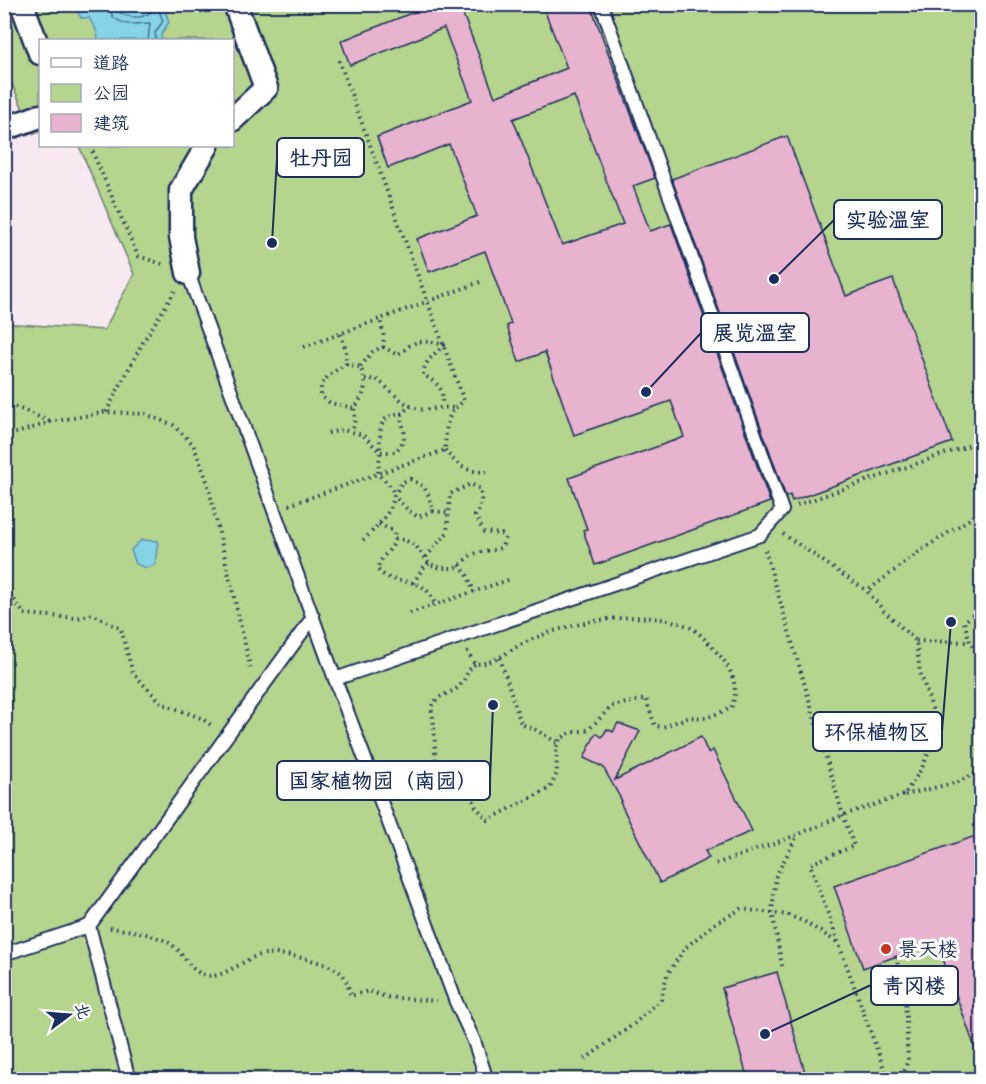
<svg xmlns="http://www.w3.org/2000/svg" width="986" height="1084" font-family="'Patrick Hand','LXGW WenKai TC',sans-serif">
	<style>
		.green { fill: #b5d48d; stroke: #688276; stroke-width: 1.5 }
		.water { fill: #86d2e6; stroke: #5b91b0; stroke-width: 1.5 }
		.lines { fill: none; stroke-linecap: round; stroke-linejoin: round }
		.shore { stroke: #467094; stroke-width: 1.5 }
		.building { fill: #e8b3ce; stroke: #1b2f5e; stroke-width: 1.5; fill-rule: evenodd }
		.service-casing { stroke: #1b2f5e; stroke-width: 16 }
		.minor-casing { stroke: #1b2f5e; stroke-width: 27 }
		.path { stroke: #1b2f5e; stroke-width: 4; stroke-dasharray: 1.5 4.5; stroke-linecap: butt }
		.service { stroke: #fff; stroke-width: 12 }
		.minor { stroke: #fff; stroke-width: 22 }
		.poi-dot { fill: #c8321e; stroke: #fff; stroke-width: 2 }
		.labels { text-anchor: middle; stroke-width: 6; stroke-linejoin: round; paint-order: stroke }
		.poi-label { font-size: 20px; fill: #1b2f5e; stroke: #fff; text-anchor: start }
		.leader { fill: none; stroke: #1b2f5e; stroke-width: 2 }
		.callout-dot { fill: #1b2f5e; stroke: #fff; stroke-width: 2 }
		.callout { fill: #fff; stroke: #1b2f5e; stroke-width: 2 }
		.callout-label { font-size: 21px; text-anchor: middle; font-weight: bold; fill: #1b2f5e }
	</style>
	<rect width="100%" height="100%" fill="#f8e8f0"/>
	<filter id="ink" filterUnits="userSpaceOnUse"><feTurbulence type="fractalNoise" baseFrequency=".0167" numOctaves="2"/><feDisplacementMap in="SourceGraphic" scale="12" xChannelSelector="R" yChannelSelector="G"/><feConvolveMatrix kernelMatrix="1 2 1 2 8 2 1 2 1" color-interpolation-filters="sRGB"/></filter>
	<g filter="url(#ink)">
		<polygon class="green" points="5,5 981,5 981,1079 5,1079 4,323 104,330 134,274 79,146 232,146 232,40 40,40 40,132 34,134 5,68"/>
		<g class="water">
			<polygon points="74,5 120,5 132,12 151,5 163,5 169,22 161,35 162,40 98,40 97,32 89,18 81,18"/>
			<polygon points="141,540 158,541 155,565 146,568 136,564 131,550"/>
		</g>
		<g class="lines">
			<g class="shore">
				<path d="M 108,4 L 113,17 C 128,28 134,23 150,23 L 148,40"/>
				<path d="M 116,4 L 119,12 C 131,19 145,20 155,8 L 158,8 L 163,21 L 155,33 L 156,40"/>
			</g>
		</g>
		<g class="building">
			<path d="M 434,4 L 459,4 L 495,97 L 567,68 L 542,4 L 590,4 L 655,178 L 633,186 L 650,231 L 671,224 L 770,502 L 595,565 L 583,530 L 587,529 L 569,478 L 684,437 L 671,401 L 574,435 L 545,352 L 519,362 L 507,326 L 511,324 L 485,251 L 429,272 L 417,239 L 477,216 L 449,144 L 388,168 L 377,137 L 472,100 L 444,28 L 350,65 L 341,41 ZM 574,96 L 623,224 L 562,245 L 513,119 Z"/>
			<polygon points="787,136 846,296 893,279 952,442 792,501 790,495 786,497 672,179"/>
			<polygon points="618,723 640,731 615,780 701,737 708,753 713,750 752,831 705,851 709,858 660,883 620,802 622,801 603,767 584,758 596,733 602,737 607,729 613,732"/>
			<polygon points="981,834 981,1059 979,1059 937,942 863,968 834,886"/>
			<polygon points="777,972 807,1080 748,1080 722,988"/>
		</g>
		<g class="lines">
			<g class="service-casing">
				<g id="service">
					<polyline points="188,273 335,679 456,1002 474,1041 487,1080"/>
					<polyline points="335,679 760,535 782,510 601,4"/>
					<polyline points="4,954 89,926"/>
					<polyline points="129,1080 89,926 313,617"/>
				</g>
			</g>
			<g class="minor-casing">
				<g id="minor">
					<polyline points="22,4 40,53"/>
					<polyline points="232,120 266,88 235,4"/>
					<polyline points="4,129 40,116"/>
					<polyline points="188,273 181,237 181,190 207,146"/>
				</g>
			</g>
			<g class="path">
				<polyline points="90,146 138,256 162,264"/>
				<polyline points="341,334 346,351 346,364 329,375 321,385 321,396 330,403 354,408"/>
				<polyline points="304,347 483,281"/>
				<path d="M 383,347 L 396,354 C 402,353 404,350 409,346 C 420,339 432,342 444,345 C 434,355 424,361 423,375 C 437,382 446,390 441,406"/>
				<polyline points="346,364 360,367"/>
				<path d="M 365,380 L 376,379 C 390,388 402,406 420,409 C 428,411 441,406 453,408"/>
				<polyline points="4,402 51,422"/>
				<polyline points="106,412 143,342 175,291"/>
				<path d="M 403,413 C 377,415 380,430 380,452 L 395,452 C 415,432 396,424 403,413 C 405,410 408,408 411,406"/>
				<polyline points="328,433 342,430 352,432"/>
				<polyline points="4,437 51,422 106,412 145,414 173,425 193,444 207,481 251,670"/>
				<path d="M 445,450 C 459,468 467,472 490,472"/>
				<path d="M 410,479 C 428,487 428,493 433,511 L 418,517 L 409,511 L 394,496 L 402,482 Z"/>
				<path d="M 289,505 L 445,450 C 446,429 445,413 464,401 L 338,58"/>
				<polyline points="797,505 982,441"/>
				<polyline points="433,511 449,513"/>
				<path d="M 379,524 L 393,531 C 401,548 378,554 378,570 C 396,590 424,571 435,605"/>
				<polyline points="783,534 867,591"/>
				<path d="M 395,539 L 405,540 L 416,546 L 429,564 L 441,568 L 455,568 C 461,565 466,558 472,555 C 481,550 492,552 502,547 L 505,538 L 501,534 L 484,532 L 475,516 C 482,507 482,500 480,489 L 471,484 L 450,494 L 447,533 L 426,557"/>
				<path d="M 363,540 C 373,531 398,507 393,492 C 391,485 383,479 378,474 L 380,452 L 363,435 L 352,432 L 355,419 L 354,408 C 366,394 368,383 360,367 L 373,351 L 383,347 L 384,337 L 380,319"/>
				<polyline points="765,550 843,815 854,846 810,864 888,1080"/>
				<polyline points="460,565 468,576 474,592"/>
				<polyline points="413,583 424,567 429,564"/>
				<polyline points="4,585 24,614 77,618 93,614 121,629 133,674 163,704 201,718 214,727"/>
				<polyline points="982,607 964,622 970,642 982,664"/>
				<polyline points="410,613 511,579"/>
				<polyline points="916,641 970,642"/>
				<path d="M 467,651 L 475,664 C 497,663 506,652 524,643 C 566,622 650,605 693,629 C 704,636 713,649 722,658 C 734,674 739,690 731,708 L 706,718 L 689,717 L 663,727 L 655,726 L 646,699 L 612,706 L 588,730 L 570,733 L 560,739 L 556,748 L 557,773 L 550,788 L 488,820 L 476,807 L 464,776 L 447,776 L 436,766 C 434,746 436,727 431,707 C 440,691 453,695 461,684 C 467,676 467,670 475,664"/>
				<polyline points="500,658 521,724 536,730 558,743"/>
				<polyline points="905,795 958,782 982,770"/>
				<polyline points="716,864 797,835 843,815 904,795 922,768 933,742 934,714 920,672 916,641 884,611 867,591 923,549 982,511"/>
				<path d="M 110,928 C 128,930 158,934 172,945 C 185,954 188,970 205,975 C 223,980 243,959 260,955 C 276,950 333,962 343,975 C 347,980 349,990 351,996 L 369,991 L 386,997 L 436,1001"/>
				<polyline points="896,957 905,995 908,1060 901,1080"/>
				<polyline points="782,966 772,911 776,876 797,836"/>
				<polyline points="585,1059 634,1024 661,999 667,975 685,948 714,924 741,909 788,915 805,922 837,942"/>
				<polyline points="4,1067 9,1080"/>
				<polyline points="591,1079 592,1080"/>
			</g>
			<use href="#service" class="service"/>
			<use href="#minor" class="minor"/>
		</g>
	</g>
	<circle class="poi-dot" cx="886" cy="949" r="6"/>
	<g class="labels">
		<g class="poi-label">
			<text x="898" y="956">景天楼</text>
		</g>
	</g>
	<path class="leader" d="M272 243L277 158M774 279L834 220M646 392L701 333M951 622L942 731M493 705L490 781M765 1034L871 985"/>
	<g class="callout-dot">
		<circle cx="272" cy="243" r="6"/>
		<circle cx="774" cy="279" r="6"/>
		<circle cx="646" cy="392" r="6"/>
		<circle cx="951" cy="622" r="6"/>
		<circle cx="493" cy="705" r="6"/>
		<circle cx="765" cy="1034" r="6"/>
	</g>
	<g class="callout">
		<rect x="277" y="138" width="87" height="39" rx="6"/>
		<rect x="834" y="200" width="108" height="39" rx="6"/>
		<rect x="701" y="313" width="108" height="39" rx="6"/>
		<rect x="813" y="712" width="129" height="39" rx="6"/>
		<rect x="277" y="761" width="213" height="39" rx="6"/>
		<rect x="871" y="966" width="87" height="39" rx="6"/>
	</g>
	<g class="callout-label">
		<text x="321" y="165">牡丹园</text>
		<text x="888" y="227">实验温室</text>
		<text x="755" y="340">展览温室</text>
		<text x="877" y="739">环保植物区</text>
		<text x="383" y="788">国家植物园（南园）</text>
		<text x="914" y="993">青冈楼</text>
	</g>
	<rect width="986" height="1084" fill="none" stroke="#fff" stroke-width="24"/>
	<rect x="12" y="12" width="962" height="1060" fill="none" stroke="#1b2f5e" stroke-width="2" filter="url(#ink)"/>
	<rect x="39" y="39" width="195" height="108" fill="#ffffff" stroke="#a4acbf" stroke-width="1.5"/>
	<rect x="51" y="58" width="30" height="9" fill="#ffffff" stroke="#a4acbf" stroke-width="1.5"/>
	<text x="93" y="69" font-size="18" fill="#1b2f5e">道路</text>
	<rect x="51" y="84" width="30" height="18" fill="#b5d48d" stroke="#a4acbf" stroke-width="1.5"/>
	<text x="93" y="99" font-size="18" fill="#1b2f5e">公园</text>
	<rect x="51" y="114" width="30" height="18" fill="#e8b3ce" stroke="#a4acbf" stroke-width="1.5"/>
	<text x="93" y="129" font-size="18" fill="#1b2f5e">建筑</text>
	<g transform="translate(69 1015) rotate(74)" stroke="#ffffff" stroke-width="4.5" paint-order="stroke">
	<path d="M0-4.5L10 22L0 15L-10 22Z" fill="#1b2f5e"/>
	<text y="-9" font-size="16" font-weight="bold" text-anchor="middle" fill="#1b2f5e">北</text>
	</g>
</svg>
